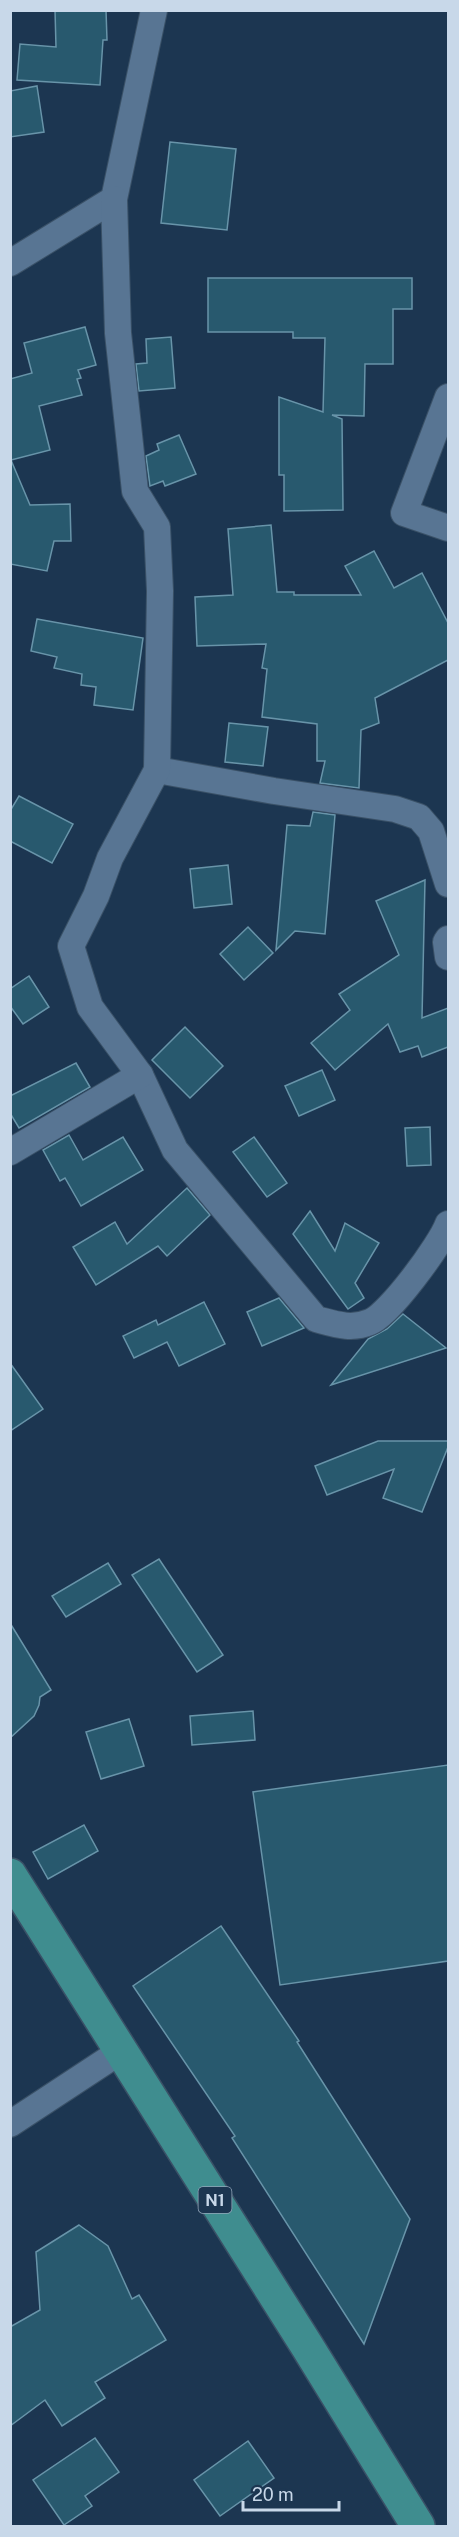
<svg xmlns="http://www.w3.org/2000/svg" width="459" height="2537" font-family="'Public Sans',sans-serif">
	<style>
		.building { fill: #28596e; stroke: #6894a9; stroke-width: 1.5 }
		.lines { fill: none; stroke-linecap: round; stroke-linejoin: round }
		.minor-casing { stroke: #3a5167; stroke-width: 28 }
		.trunk-casing { stroke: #3a5167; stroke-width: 36 }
		.minor { stroke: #587593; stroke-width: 26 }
		.trunk { stroke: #3f8d8f; stroke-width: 33 }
		.labels { text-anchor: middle; stroke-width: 4.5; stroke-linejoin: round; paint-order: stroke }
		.shield { fill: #1c3651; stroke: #94a7bb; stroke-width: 1.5 }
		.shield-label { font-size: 16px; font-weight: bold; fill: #c8d8e9 }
	</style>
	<rect width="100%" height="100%" fill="#1c3651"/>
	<g class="building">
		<polygon points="55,10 106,10 107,40 103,40 100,85 17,80 20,44 56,47"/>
		<polygon points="37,86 44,132 10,137 10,91"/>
		<polygon points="170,142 236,149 227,230 161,223"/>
		<polygon points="208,278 412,278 412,309 393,309 393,364 365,364 364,416 332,415 342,419 343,510 284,511 284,475 279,475 279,397 323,412 325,338 293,338 293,332 208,332"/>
		<polygon points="85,327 96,365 78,370 81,378 77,379 82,395 39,406 50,450 11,460 30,505 70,504 71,541 54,541 47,571 10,564 10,379 32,373 24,343"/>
		<polygon points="171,337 175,388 139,391 136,364 147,363 146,339"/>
		<polygon points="179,435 196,474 165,486 163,481 150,486 146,456 159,450 157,444"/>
		<polygon points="271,525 277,592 294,592 294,595 361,595 345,566 374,551 394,588 422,573 448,623 448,660 375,698 379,723 361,730 359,788 320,783 325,761 317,761 317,724 262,717 267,669 262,668 266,644 197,646 195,597 233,595 228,529"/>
		<polygon points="37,619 143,638 133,710 94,705 96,687 81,685 82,674 54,668 57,657 31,651"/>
		<polygon points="229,723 268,727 263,766 225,762"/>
		<polygon points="19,796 73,824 52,863 10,841 10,811"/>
		<polygon points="313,812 335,815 325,934 295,931 276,950 287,825 310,826"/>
		<polygon points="228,865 232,904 194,908 190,869"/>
		<polygon points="425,880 422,1018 448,1008 448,1047 422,1057 418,1046 400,1052 388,1024 335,1070 311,1043 350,1010 339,994 399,955 376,901"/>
		<polygon points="248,927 273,953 244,980 220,954"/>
		<polygon points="29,976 49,1007 23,1024 10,1006 10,989"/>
		<polygon points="185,1027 223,1066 190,1098 152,1060"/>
		<polygon points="76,1063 90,1087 19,1128 10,1113 10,1096"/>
		<polygon points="322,1070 335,1100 299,1116 285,1086"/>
		<polygon points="430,1127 431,1165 407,1166 405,1128"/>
		<polygon points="69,1135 83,1160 123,1137 143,1170 81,1206 65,1178 60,1181 43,1150"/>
		<polygon points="254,1137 287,1183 267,1197 233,1152"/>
		<polygon points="187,1188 210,1215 167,1256 158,1246 96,1285 73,1247 115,1222 127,1244"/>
		<polygon points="310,1211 335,1251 345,1223 379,1243 355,1283 364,1298 348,1309 293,1234"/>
		<polygon points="279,1298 304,1328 262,1346 247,1312"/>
		<polygon points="204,1302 225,1344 179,1366 167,1342 134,1358 123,1336 156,1320 158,1325"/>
		<polygon points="403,1314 446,1348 331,1385 368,1339 387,1329"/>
		<polygon points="10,1363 43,1409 10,1431"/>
		<polygon points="378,1441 448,1441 448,1447 422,1512 383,1498 394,1469 327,1495 315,1466"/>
		<polygon points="159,1559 223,1655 197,1672 132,1575"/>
		<polygon points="108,1563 121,1584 66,1617 52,1596"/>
		<polygon points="10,1623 51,1690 40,1697 39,1705 34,1716 10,1738"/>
		<polygon points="253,1711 255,1740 192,1745 190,1716"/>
		<polygon points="129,1719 144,1766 101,1779 86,1732"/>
		<polygon points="448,1765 448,1961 280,1985 253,1792"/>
		<polygon points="84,1825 98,1851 48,1879 33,1852"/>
		<polygon points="221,1926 299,2041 297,2042 410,2219 364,2344 232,2138 235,2136 133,1986"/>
		<polygon points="79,2225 108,2246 132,2299 139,2295 166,2340 95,2382 105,2398 62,2426 45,2400 10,2426 10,2327 40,2310 36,2252"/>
		<polygon points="95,2438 119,2472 85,2496 92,2506 64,2525 33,2480"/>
		<polygon points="248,2441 274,2478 220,2516 194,2480"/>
	</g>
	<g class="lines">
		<g class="minor-casing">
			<g id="minor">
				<polyline points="10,263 114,199 154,10"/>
				<polyline points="448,397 404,513 448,528"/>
				<polyline points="157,770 274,791 395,809 419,817 431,831 448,884"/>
				<polyline points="448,939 446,942 448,957"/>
				<path d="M 140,1075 L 175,1150 L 316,1319 C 335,1324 351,1330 370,1322 C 389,1315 441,1244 448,1224"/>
				<polyline points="10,1152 140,1075 90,1007 71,946 96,896 110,858 157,770 160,591 157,527 135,491 118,333 114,199"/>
				<polyline points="10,2124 121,2051"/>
			</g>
		</g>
		<g class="trunk-casing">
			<polyline id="trunk" points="10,1875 307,2346 418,2526"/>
		</g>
		<use href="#minor" class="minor"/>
		<use href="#trunk" class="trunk"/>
	</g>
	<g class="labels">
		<rect class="shield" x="198.5" y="2187" width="33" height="26" rx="4.5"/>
		<g class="shield-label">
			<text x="215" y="2206">N1</text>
		</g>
	</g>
	<rect width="459" height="2537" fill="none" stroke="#c8d8e9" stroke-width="24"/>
	<path d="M243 2501v9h96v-9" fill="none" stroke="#c8d8e9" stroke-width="3"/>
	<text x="252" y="2501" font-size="18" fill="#c8d8e9" stroke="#1c3651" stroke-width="4.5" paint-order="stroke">20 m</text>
</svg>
